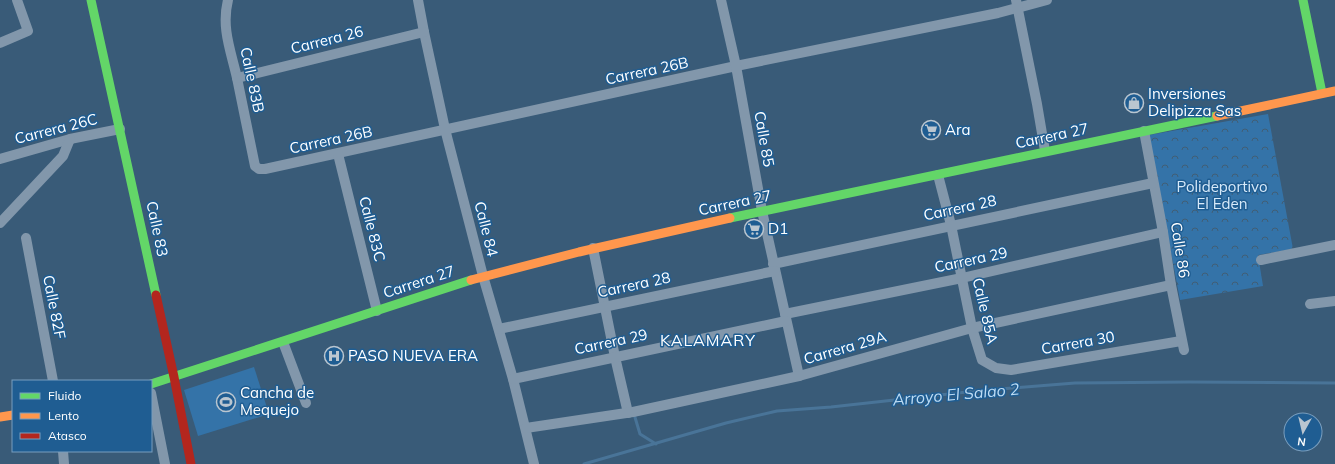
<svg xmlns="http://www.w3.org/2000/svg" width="1335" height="464" font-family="Mulish,sans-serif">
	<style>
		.grass { fill: #3473a8 }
		.forest { fill: url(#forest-crowns) }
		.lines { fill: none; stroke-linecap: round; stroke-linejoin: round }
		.stream { stroke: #497498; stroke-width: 3 }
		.street { stroke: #8297ab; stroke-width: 10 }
		.fast { stroke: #63d668; stroke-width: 9 }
		.slow { stroke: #ff974d; stroke-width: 9 }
		.jam { stroke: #b3261e; stroke-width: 9 }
		.labels { text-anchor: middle; stroke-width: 3; stroke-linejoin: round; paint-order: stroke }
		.street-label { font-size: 15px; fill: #fff; stroke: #1f5d92 }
		.poi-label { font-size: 15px; fill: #fff; stroke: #1f5d92; text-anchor: start }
		.park-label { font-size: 15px; fill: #d7eafa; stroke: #1f5d92 }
		.neighbourhood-label { font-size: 16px; letter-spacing: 1px; fill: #fff; stroke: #1f5d92 }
		.water-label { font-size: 16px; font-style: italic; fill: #bddcf4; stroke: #1f5d92 }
	</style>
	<defs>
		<pattern id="forest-crowns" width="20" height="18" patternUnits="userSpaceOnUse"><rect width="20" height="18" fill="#3473a8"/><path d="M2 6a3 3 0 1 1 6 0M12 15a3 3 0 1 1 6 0" fill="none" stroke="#415e75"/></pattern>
	</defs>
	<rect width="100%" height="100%" fill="#395b78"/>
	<polygon class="grass" points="254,367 269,414 198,436 184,390"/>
	<polygon class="forest" points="1268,114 1293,249 1258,255 1263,286 1180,300 1149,135"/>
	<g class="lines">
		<g class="stream">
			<polyline points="634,414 640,434 656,444"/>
			<polyline points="584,464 726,423 777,411 831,407 976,391 1075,383 1189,382 1335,383"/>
		</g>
		<g class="street">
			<path d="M 228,0 C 221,28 231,51 237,78 C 243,107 249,137 255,166 L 259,169 L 265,169 L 736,66 L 998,13 L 1047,0"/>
			<polyline points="418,0 424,32 445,129 483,276 513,379 534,464"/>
			<polyline points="721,0 736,66 762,211 799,376"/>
			<polyline points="1016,0 1037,104 1045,151"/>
			<polyline points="0,43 28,31 17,0"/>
			<polyline points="237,78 424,32"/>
			<polyline points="1144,131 1163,232 1171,285 1184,350"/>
			<polyline points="338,154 377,311"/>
			<polyline points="0,159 70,139 120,129"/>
			<polyline points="938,175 951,225 972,328 982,360 996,368 1011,370 1181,341"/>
			<polyline points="0,223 63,156 70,139"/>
			<polyline points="26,238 53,381"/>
			<polyline points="593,248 615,357 628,413"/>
			<polyline points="1261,260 1335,245"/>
			<polyline points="773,264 1153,183"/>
			<polyline points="1310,304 1335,301"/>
			<polyline points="785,314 962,278 1163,232"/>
			<polyline points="499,329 775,271"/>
			<polyline points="283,342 306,403"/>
			<polyline points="513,379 786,321"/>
			<polyline points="151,393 165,464"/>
			<polyline points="526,428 633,412 799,376 972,328 1171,285"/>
			<polyline points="63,451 64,464"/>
		</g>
		<g class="fast">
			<polyline points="91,0 156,295"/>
			<polyline points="1303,0 1322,93"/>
			<polyline points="730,218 1217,116"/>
			<polyline points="151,384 471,280"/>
		</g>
		<g class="slow">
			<polyline points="1217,116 1335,91"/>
			<polyline points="471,280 579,252 730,218"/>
			<polyline points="0,417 13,415"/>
		</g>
		<polyline class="jam" points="156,295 174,377 191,464"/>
	</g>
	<defs>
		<g id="shop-ring" transform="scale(1)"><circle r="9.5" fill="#1f5d92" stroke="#bac6d0" stroke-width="1.5"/><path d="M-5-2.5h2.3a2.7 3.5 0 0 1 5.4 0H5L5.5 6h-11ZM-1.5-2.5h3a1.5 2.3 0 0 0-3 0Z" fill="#bac6d0"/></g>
		<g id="supermarket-ring" transform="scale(1)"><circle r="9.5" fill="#1f5d92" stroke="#bac6d0" stroke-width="1.5"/><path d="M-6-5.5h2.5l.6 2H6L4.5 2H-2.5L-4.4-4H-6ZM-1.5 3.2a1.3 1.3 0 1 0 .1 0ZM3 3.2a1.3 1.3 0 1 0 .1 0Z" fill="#bac6d0"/></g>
		<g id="hospital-ring" transform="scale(1)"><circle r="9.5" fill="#1f5d92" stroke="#bac6d0" stroke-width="1.5"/><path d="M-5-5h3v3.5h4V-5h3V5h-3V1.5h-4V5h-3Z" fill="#bac6d0"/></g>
		<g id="stadium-ring" transform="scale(1)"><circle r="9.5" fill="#1f5d92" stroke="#bac6d0" stroke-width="1.5"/><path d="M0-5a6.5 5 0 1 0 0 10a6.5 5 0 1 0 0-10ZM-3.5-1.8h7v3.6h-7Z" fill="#bac6d0"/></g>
	</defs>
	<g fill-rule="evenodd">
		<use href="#shop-ring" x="1134" y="103"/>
		<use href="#supermarket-ring" x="931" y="130"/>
		<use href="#supermarket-ring" x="754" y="229"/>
		<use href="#hospital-ring" x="334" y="356"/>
		<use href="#stadium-ring" x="226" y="402"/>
	</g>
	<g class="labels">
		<g class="street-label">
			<text transform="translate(327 40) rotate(-14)" y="5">Carrera 26</text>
			<text transform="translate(647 71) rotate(-12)" y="5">Carrera 26B</text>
			<text transform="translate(252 80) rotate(78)" y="5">Calle 83B</text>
			<text transform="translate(56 129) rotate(-14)" y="5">Carrera 26C</text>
			<text transform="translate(1052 136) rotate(-12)" y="5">Carrera 27</text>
			<text transform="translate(764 139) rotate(80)" y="5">Calle 85</text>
			<text transform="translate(331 140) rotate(-12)" y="5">Carrera 26B</text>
			<text transform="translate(735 203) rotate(-12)" y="5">Carrera 27</text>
			<text transform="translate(960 208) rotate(-12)" y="5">Carrera 28</text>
			<text transform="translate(157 229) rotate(78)" y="5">Calle 83</text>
			<text transform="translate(372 229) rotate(76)" y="5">Calle 83C</text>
			<text transform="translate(486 229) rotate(76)" y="5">Calle 84</text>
			<text transform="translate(1180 250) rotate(81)" y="5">Calle 86</text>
			<text transform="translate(971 260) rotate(-12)" y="5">Carrera 29</text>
			<text transform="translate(419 282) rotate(-18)" y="5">Carrera 27</text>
			<text transform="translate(634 285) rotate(-12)" y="5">Carrera 28</text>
			<text transform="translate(54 307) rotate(79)" y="5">Calle 82F</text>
			<text transform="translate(985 311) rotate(77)" y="5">Calle 85A</text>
			<text transform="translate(611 342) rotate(-12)" y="5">Carrera 29</text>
			<text transform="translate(1078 343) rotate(-10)" y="5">Carrera 30</text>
			<text transform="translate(845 348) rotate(-16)" y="5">Carrera 29A</text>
		</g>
		<g class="poi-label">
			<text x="1148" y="99">Inversiones<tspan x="1148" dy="17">Delipizza Sas</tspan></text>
			<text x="945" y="135">Ara</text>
			<text x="768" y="234">D1</text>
			<text x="348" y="361">PASO NUEVA ERA</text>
			<text x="240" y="398">Cancha de<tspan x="240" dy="17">Mequejo</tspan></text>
		</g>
		<g class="park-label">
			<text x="1222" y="192">Polideportivo<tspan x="1222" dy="17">El Eden</tspan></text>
		</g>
		<g class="neighbourhood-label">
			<text x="708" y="346">KALAMARY</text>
		</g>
		<g class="water-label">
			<text transform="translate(956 394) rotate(-5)" y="6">Arroyo El Salao 2</text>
		</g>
	</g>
	<rect x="12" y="380" width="140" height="72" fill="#1f5d92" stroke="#799ebe"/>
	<rect x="20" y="393" width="20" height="6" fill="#63d668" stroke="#799ebe"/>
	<text x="48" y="400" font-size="12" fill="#ffffff">Fluido</text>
	<rect x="20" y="413" width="20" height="6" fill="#ff974d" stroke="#799ebe"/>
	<text x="48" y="420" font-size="12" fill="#ffffff">Lento</text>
	<rect x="20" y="433" width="20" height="6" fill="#b3261e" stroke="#799ebe"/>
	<text x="48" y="440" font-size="12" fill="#ffffff">Atasco</text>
	<g transform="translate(1303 432) rotate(188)"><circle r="19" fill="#1f5d92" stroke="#799ebe"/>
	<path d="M0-3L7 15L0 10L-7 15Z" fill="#bac6d0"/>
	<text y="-6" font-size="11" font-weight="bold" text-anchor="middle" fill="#ffffff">N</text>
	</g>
</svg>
